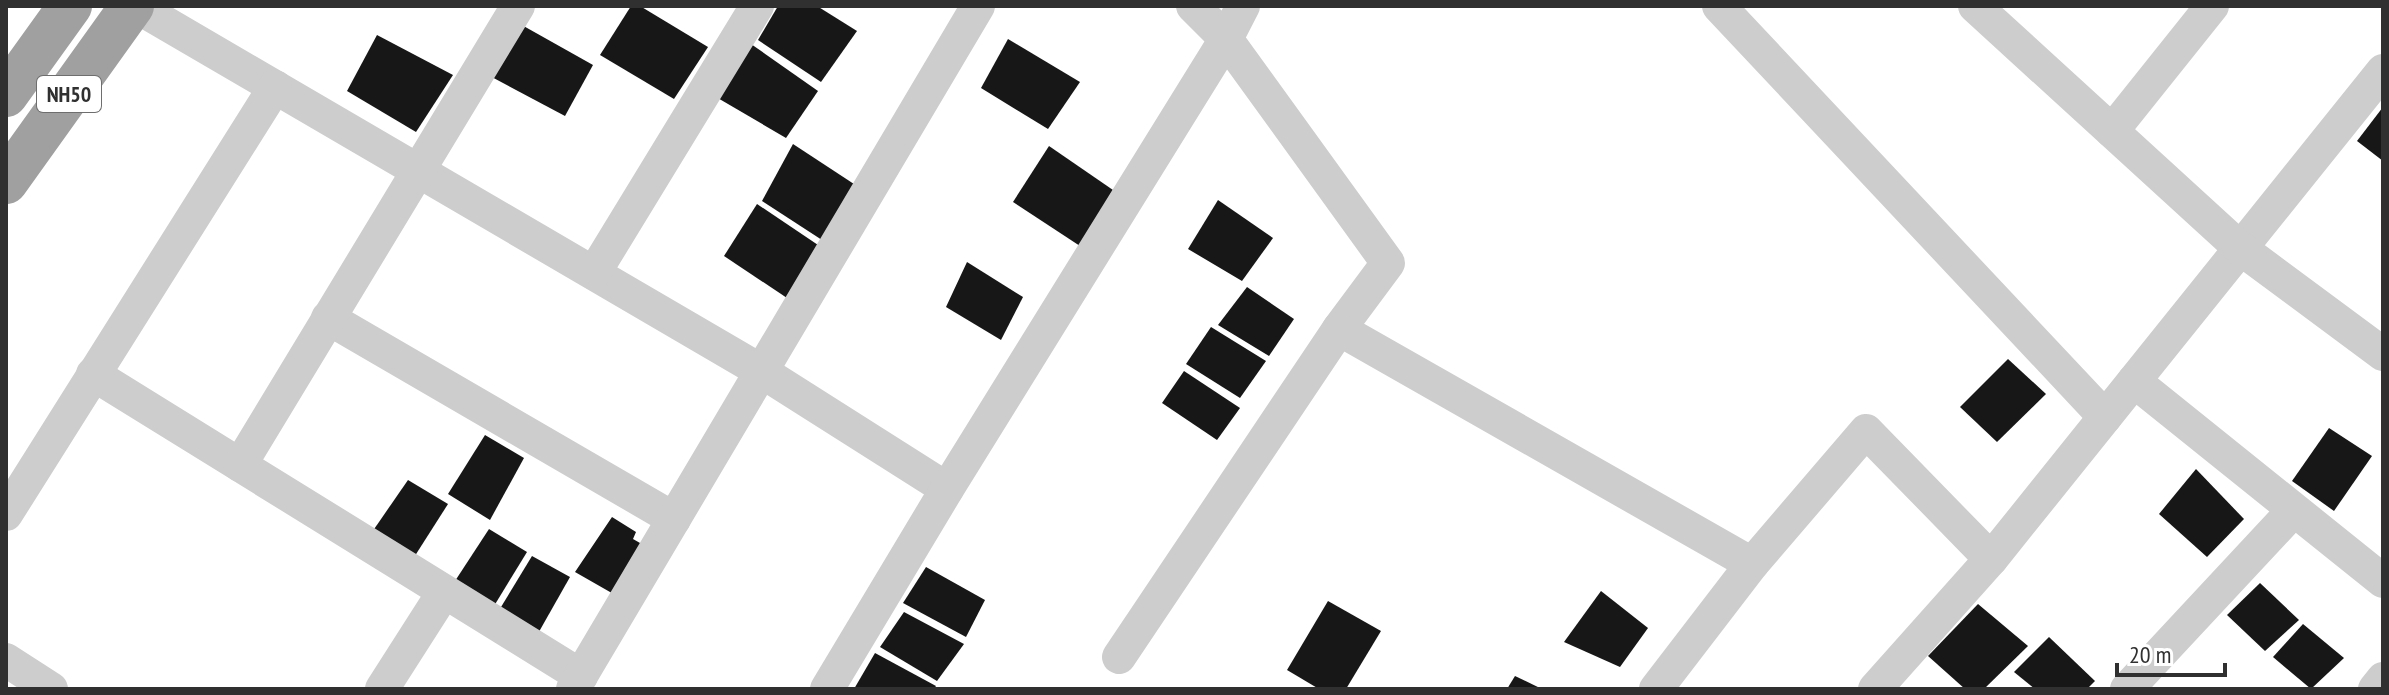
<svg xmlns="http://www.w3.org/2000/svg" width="2389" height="695" font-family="'PT Sans Narrow',sans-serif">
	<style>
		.building { fill: #171717 }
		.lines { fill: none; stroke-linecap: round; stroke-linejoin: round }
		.minor { stroke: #cdcdcd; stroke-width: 34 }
		.trunk { stroke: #a0a0a0; stroke-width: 44 }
		.labels { text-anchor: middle; stroke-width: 8; stroke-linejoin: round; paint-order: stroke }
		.shield { fill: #fff; stroke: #6e6e6e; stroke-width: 2 }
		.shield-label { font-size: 22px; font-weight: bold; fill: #303030 }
	</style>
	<rect width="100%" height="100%" fill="#fff"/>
	<g class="building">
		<polygon points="631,6 640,6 708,47 674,99 600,55"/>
		<polygon points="778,6 817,6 857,31 821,82 758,40"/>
		<polygon points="520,24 593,65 565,116 488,75"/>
		<polygon points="377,35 453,75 416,132 347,91"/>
		<polygon points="1008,39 1080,82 1048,129 981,88"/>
		<polygon points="751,44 818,91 786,138 716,97"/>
		<polygon points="2383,107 2383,161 2357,141"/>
		<polygon points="793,144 857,186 822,240 762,201"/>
		<polygon points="1049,146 1113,190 1080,246 1013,202"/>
		<polygon points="1218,200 1273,238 1242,281 1188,249"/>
		<polygon points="757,204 821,247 790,300 724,256"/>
		<polygon points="967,262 1023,297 1001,340 946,307"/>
		<polygon points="1247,287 1294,319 1269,356 1218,325"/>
		<polygon points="1211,327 1266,361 1240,398 1186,364"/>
		<polygon points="2008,359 2046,394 1997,442 1960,407"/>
		<polygon points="1184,371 1240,408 1217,440 1162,403"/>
		<polygon points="2329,428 2372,456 2334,511 2292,481"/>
		<polygon points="485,435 524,458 490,520 448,494"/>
		<polygon points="2196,469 2244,519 2207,557 2159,514"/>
		<polygon points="408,480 448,504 411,562 370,535"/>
		<polygon points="612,517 636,532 633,539 647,547 617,596 575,572"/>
		<polygon points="489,529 527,552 494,606 455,581"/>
		<polygon points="532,556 570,577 536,637 498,612"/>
		<polygon points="926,567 985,600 966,637 903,603"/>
		<polygon points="2260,583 2299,620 2265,651 2227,615"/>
		<polygon points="1601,591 1648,628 1620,667 1564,642"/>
		<polygon points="1328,601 1381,631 1346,689 1319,689 1287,670"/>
		<polygon points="1978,604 2028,646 1984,689 1965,689 1928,656"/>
		<polygon points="904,612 964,644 937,681 880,647"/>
		<polygon points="2303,624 2344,658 2311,689 2273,657"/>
		<polygon points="2049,637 2095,681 2087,689 2035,689 2014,672"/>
		<polygon points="875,653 936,686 934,689 854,689"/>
		<polygon points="1515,676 1542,689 1507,689"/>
	</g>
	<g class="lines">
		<g class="minor">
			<polyline points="136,6 761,371 947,489"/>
			<polyline points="1193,6 1226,39 1388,263 1339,329 1752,564 1866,431 1991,559 2383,71"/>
			<polyline points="1719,6 2105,417"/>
			<polyline points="1975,6 2240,248 2383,354"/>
			<polyline points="2112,131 2212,6"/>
			<polyline points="594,273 757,6"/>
			<polyline points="328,318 674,519"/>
			<polyline points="93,374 581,676"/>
			<polyline points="2134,381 2383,581"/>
			<polyline points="240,465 518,6"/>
			<polyline points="6,514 275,87"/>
			<polyline points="1119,657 1339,329"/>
			<polyline points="6,660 51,689"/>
			<polyline points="382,689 444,592"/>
			<polyline points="573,689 978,6"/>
			<polyline points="827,689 947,489 1226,39 1243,6"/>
			<polyline points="1656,689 1752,564"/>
			<polyline points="1875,689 1991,559"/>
			<polyline points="2127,689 2293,511"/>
			<polyline points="2375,689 2383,679"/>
		</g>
		<g class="trunk">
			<polyline points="6,95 70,6"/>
			<polyline points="6,182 132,6"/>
		</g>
	</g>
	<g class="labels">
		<rect class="shield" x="37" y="76" width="64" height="36" rx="6"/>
		<g class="shield-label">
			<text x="69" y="102">NH50</text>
		</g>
	</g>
	<rect width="2389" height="695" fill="none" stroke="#303030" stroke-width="16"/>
	<path d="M2117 663v12h108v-12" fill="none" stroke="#303030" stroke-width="4"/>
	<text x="2129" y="663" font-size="24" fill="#303030" stroke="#ffffff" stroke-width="6" paint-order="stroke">20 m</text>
</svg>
